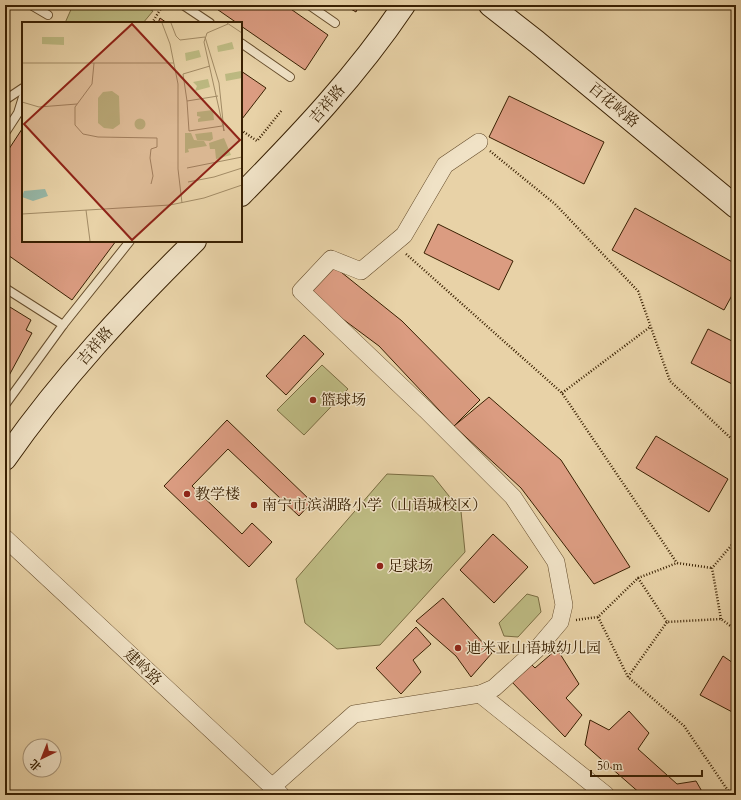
<svg xmlns="http://www.w3.org/2000/svg" width="741" height="800" font-family="Cardo,'Noto Serif SC',serif">
	<style>
		.green { fill: #bdba82; stroke: #7b6d42 }
		.building { fill: #db9c81; stroke: #392002 }
		.lines { fill: none; stroke-linecap: round; stroke-linejoin: round }
		.lane-casing { stroke: #654c2b; stroke-width: 10 }
		.street-casing { stroke: #654c2b; stroke-width: 18 }
		.secondary-casing { stroke: #392002; stroke-width: 24 }
		.path { stroke: #392002; stroke-width: 2.5; stroke-dasharray: 1 2; stroke-linecap: butt }
		.lane { stroke: #f0e2c6; stroke-width: 8 }
		.street { stroke: #f0e2c6; stroke-width: 17 }
		.secondary { stroke: #f0e2c6; stroke-width: 22 }
		.poi-dot { fill: #8f2418; stroke: #f0e2c6; stroke-width: 1.5 }
		.labels { text-anchor: middle; stroke-width: 3; stroke-linejoin: round; paint-order: stroke }
		.street-label { font-size: 15px; fill: #392002; stroke: #f0e2c6 }
		.poi-label { font-size: 15px; fill: #392002; stroke: #f0e2c6; text-anchor: start }
		.inset-road { fill: none; stroke: #a28b65; stroke-width: 1 }
		.view { fill: #8f2418; fill-opacity: 0.15; stroke: #8f2418; stroke-width: 2 }
		.inset-edge { fill: none; stroke: #392002; stroke-width: 2 }
	</style>
	<rect width="100%" height="100%" fill="#e8d2a7"/>
	<filter id="stains"><feTurbulence type="fractalNoise" baseFrequency=".005" numOctaves="4"/><feColorMatrix values="0 0 0 0 .2 0 0 0 0 .09 0 0 0 0 .02 0 0 0 .5 -.17"/></filter>
	<radialGradient id="worn" r=".72"><stop offset=".6" stop-color="#630" stop-opacity="0"/><stop offset="1" stop-color="#630" stop-opacity=".3"/></radialGradient>
	<g class="green">
		<polygon points="73,5 140,5 153,11 143,23 65,23"/>
		<polygon points="322,365 348,389 304,435 277,410"/>
		<polygon points="387,474 433,476 461,511 465,552 380,645 337,649 305,623 296,579"/>
		<polygon points="527,594 538,597 541,612 518,637 504,636 499,623"/>
	</g>
	<g class="building">
		<polygon points="211,5 285,5 328,35 305,70 241,26 241,23 237,23"/>
		<polygon points="344,5 359,5 356,12"/>
		<polygon points="160,18 167,23 158,23"/>
		<polygon points="241,71 266,88 242,119 241,118"/>
		<polygon points="509,96 604,142 584,184 489,137"/>
		<polygon points="22,129 23,241 116,241 72,300 5,253 5,155"/>
		<polygon points="635,208 736,264 736,288 724,310 612,250"/>
		<polygon points="438,224 513,261 499,290 424,253"/>
		<polygon points="331,264 402,321 480,400 454,426 379,346 305,291"/>
		<polygon points="5,304 31,320 26,330 32,333 5,383"/>
		<polygon points="708,329 736,343 736,386 691,363"/>
		<polygon points="304,335 324,354 286,395 266,376"/>
		<polygon points="489,397 561,460 630,567 594,584 521,488 454,426"/>
		<polygon points="227,420 312,502 299,516 228,449 192,486 242,534 252,523 272,542 249,567 164,486"/>
		<polygon points="656,436 728,479 709,512 636,468"/>
		<polygon points="493,534 528,567 494,603 460,570"/>
		<polygon points="443,598 492,653 471,677 456,656 416,621"/>
		<polygon points="416,627 431,644 413,660 421,672 401,694 376,668"/>
		<polygon points="557,649 579,684 566,698 582,715 565,737 510,680 530,663 535,668"/>
		<polygon points="723,656 736,665 736,714 700,695"/>
		<polygon points="629,711 649,733 638,749 677,784 696,781 704,795 642,795 585,745 590,720 609,730"/>
	</g>
	<g class="lines">
		<g class="lane-casing">
			<g id="lane">
				<polyline points="31,5 48,15"/>
				<polyline points="183,5 210,23"/>
				<polyline points="309,5 335,23"/>
				<polyline points="241,43 290,77"/>
				<polyline points="5,100 23,88"/>
				<polyline points="5,133 18,113 23,97"/>
				<polyline points="5,288 63,325 5,405"/>
				<polyline points="63,325 130,241"/>
			</g>
		</g>
		<g class="street-casing">
			<g id="street">
				<polyline points="5,538 281,795"/>
				<polyline points="480,694 606,795"/>
				<polyline points="272,787 354,714 480,694 494,688 537,649 560,622 564,605 556,562 513,497 426,410 301,291 331,259 361,271 404,235 445,165 479,142"/>
			</g>
		</g>
		<g class="secondary-casing">
			<g id="secondary">
				<polyline points="490,5 537,42 736,207"/>
				<path d="M 241,195 C 300,135 357,75 404,5"/>
				<path d="M 5,459 C 60,380 126,309 195,241"/>
			</g>
		</g>
		<g class="path">
			<polyline points="152,23 163,5"/>
			<polyline points="241,130 257,141 282,110"/>
			<polyline points="490,151 555,204 638,291 670,381 736,443"/>
			<polyline points="406,254 562,393 677,563"/>
			<polyline points="562,393 650,327"/>
			<polyline points="638,578 667,622 721,619 736,630"/>
			<polyline points="598,617 628,677 684,726 731,795"/>
			<polyline points="721,619 712,568 736,540"/>
			<polyline points="576,620 598,617 638,578 677,563 712,568"/>
			<polyline points="628,677 667,622"/>
		</g>
		<use href="#lane" class="lane"/>
		<use href="#street" class="street"/>
		<use href="#secondary" class="secondary"/>
	</g>
	<g class="poi-dot">
		<circle cx="313" cy="400" r="4"/>
		<circle cx="187" cy="494" r="4"/>
		<circle cx="254" cy="505" r="4"/>
		<circle cx="380" cy="566" r="4"/>
		<circle cx="458" cy="648" r="4"/>
	</g>
	<g class="labels">
		<g class="street-label">
			<text transform="translate(327 104) rotate(-49)" y="5">吉祥路</text>
			<text transform="translate(614 105) rotate(40)" y="5">百花岭路</text>
			<text transform="translate(95 346) rotate(-49)" y="5">吉祥路</text>
			<text transform="translate(143 667) rotate(43)" y="5">建岭路</text>
		</g>
		<g class="poi-label">
			<text x="321" y="405">篮球场</text>
			<text x="195" y="499">教学楼</text>
			<text x="262" y="510">南宁市滨湖路小学（山语城校区）</text>
			<text x="388" y="571">足球场</text>
			<text x="466" y="653">迪米亚山语城幼儿园</text>
		</g>
	</g>
	<g transform="translate(22 22)">
		<rect width="220" height="220" fill="#e8d2a7"/>
		<path d="M 20,15 L 42,15 L 42,23 L 20,22 ZM 210,20 L 212,27 L 196,30 L 195,24 ZM 177,28 L 179,35 L 164,39 L 163,31 ZM 219,49 L 220,56 L 204,59 L 203,52 ZM 186,57 L 188,65 L 173,69 L 175,64 L 171,60 ZM 90,69 L 97,74 L 98,102 L 91,107 L 82,106 L 76,101 L 76,76 L 81,70 ZM 191,88 L 192,98 L 176,100 L 176,97 L 179,95 L 175,94 L 175,90 ZM112.5 102a5.5 5.5 0 1 1 11 0a5.5 5.5 0 1 1-11 0ZM 190,110 L 191,117 L 188,119 L 175,118 L 173,112 ZM 163,111 L 169,111 L 172,118 L 182,119 L 185,124 L 166,127 L 167,130 L 163,131 ZM 202,116 L 209,133 L 194,137 L 193,127 L 188,127 L 187,121 Z" fill="#bdba82"/>
		<path d="M 23,167 L 26,174 L 11,179 L 0,175 L 2,169 Z" fill="#97b8a8"/>
		<path class="inset-road" d="M 140,1 L 148,22 L 156,62 L 156,147 L 160,181M 149,1 L 154,14 L 158,18 L 183,15M 205,1 L 220,11M 183,15 L 197,61 L 202,109M 0,41 L 152,41M 72,41 L 70,62 L 53,85 L 53,103 L 61,112 L 76,115 L 135,116 L 135,125 L 129,127 L 128,136 L 131,154 L 129,162M 188,44 L 161,52 L 165,79 L 196,74M 165,79 L 167,109 L 200,104M 0,80 L 17,85 L 55,82M 202,109 L 182,20 L 185,11 L 206,2M 165,146 L 220,135M 166,160 L 192,155 L 220,146M 64,188 L 68,219M 0,192 L 148,183 L 182,176 L 220,163"/>
		<path class="view" d="M 110,2 L 218,118 L 110,218 L 2,102 Z"/>
		<rect width="220" height="220" class="inset-edge"/>
	</g>
	<rect width="741" height="800" fill="none" stroke="#e8d2a7" stroke-width="20"/>
	<rect x="6" y="6" width="729" height="788" fill="none" stroke="#392002" stroke-width="2"/>
	<rect x="10" y="10" width="721" height="780" fill="none" stroke="#392002"/>
	<g transform="translate(42 758) rotate(223)"><circle r="19" fill="#f0e2c6" stroke="#a79478"/>
	<path d="M0-3L7 15L0 10L-7 15Z" fill="#8f2418"/>
	<text y="-6" font-size="11" font-weight="bold" text-anchor="middle" fill="#392002">北</text>
	</g>
	<path d="M591 770v6h111v-6" fill="none" stroke="#392002" stroke-width="2"/>
	<text x="597" y="770" font-size="12" fill="#392002" stroke="#f0e2c6" stroke-width="3" paint-order="stroke">50 m</text>
	<rect width="100%" height="100%" filter="url(#stains)"/>
	<rect width="100%" height="100%" fill="url(#worn)"/>
</svg>
